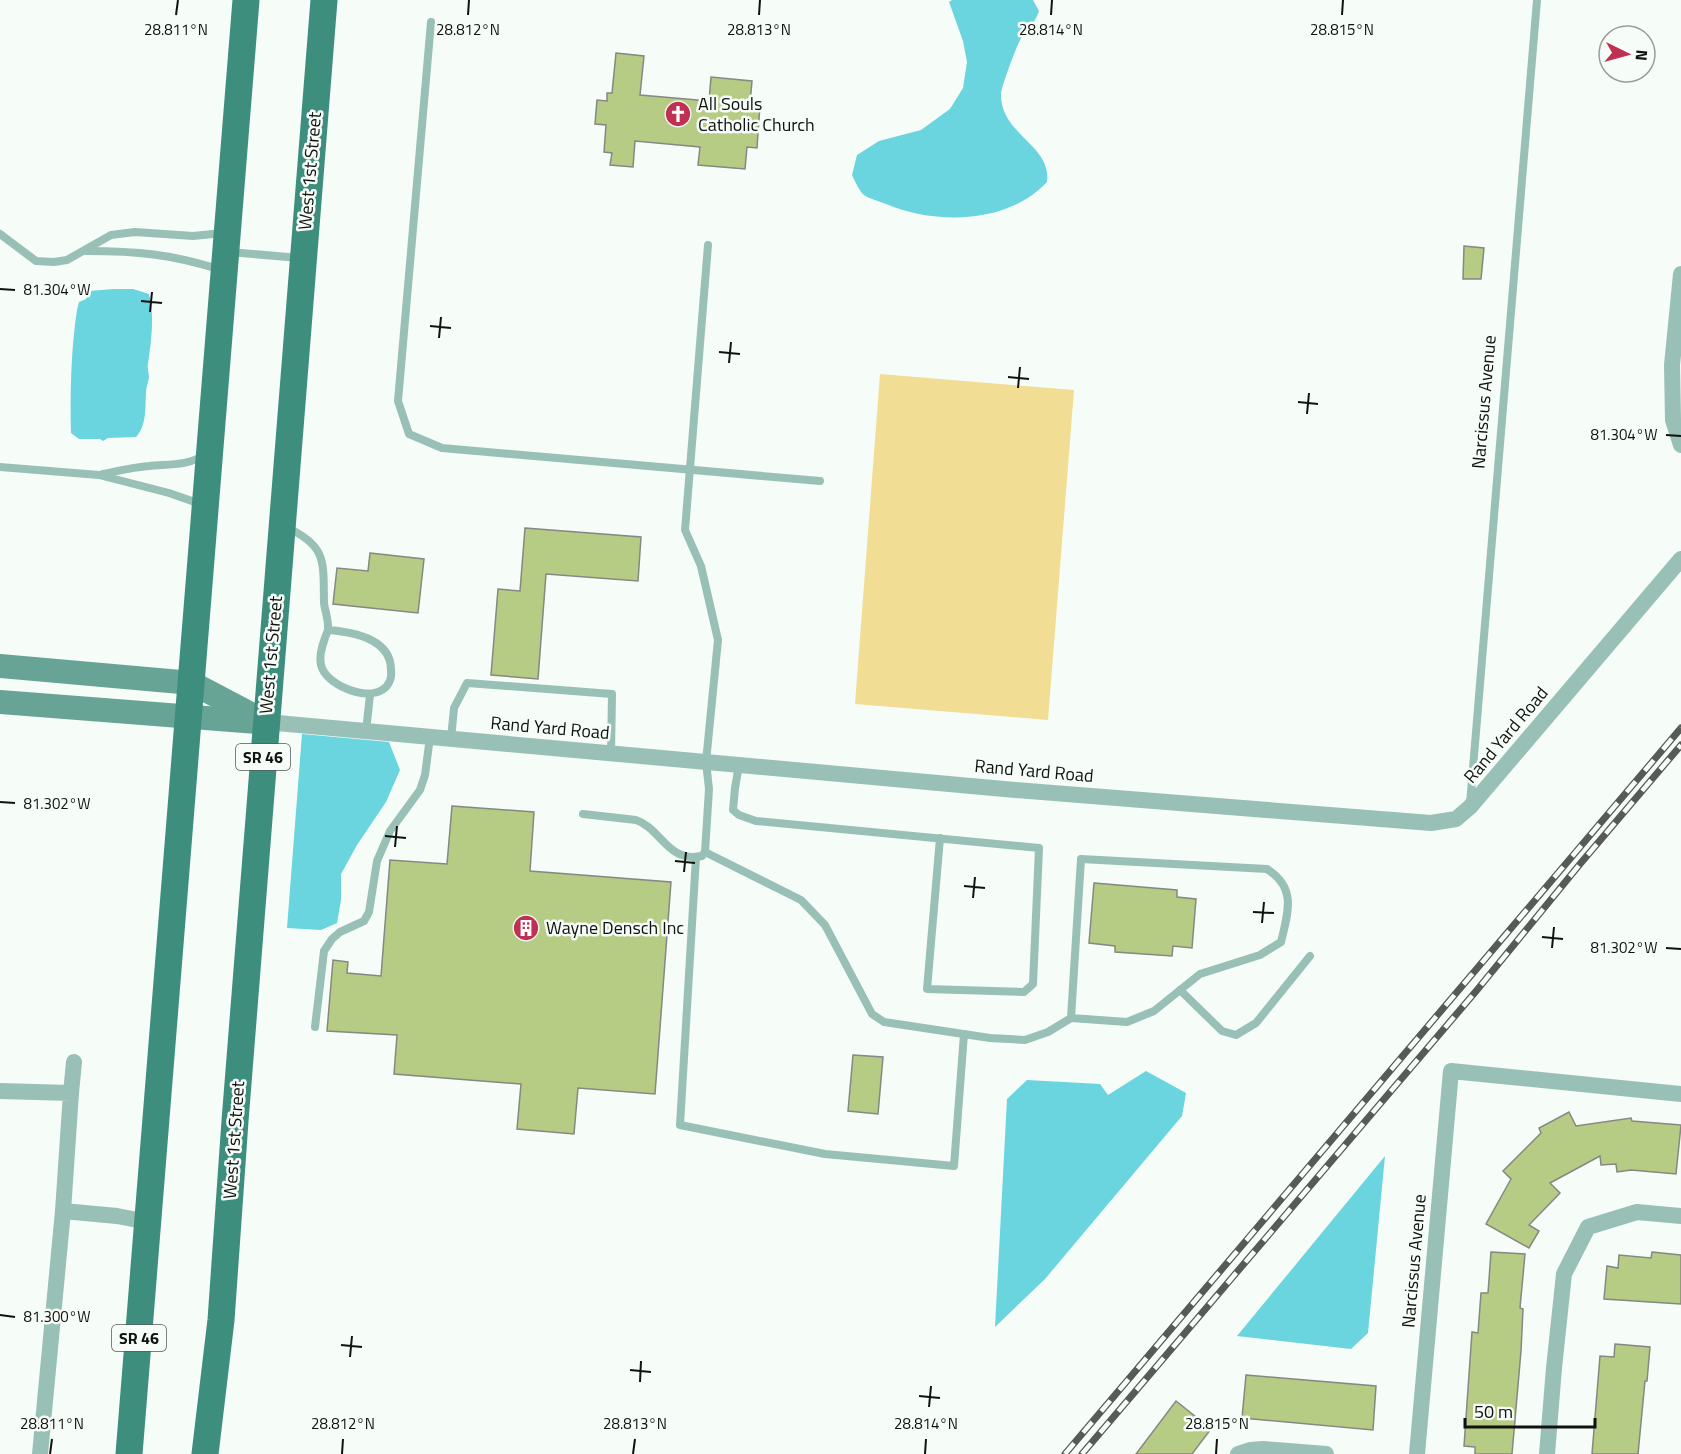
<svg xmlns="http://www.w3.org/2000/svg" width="1681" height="1454" font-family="'Titillium Web',sans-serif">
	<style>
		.green { fill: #f1dd94 }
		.water { fill: #6ad4df }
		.building { fill: #b6cb83; stroke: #868883; stroke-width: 1.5 }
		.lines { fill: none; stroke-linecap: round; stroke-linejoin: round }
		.service { stroke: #99c0b6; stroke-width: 8 }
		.minor { stroke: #99c0b6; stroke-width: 16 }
		.secondary { stroke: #67a495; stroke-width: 24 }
		.primary { stroke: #3e8e7d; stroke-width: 27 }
		.rail-casing { stroke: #575a57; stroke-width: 7 }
		.rail { stroke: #f6fcf7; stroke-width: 4.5; stroke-dasharray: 14; stroke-linecap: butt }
		.ticks { fill: none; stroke: #101210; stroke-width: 2 }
		.labels { text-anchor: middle; stroke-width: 5; stroke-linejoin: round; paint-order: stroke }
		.shield { fill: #f6fcf7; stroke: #555855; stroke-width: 1.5 }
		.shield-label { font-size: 16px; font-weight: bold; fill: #101210 }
		.poi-label { font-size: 18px; fill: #101210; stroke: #f6fcf7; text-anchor: start }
		.street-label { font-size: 18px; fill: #101210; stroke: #f6fcf7 }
		.ticks-label { font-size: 15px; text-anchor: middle; fill: #101210; stroke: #f6fcf7; stroke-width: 5; stroke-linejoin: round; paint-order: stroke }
	</style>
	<rect width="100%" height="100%" fill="#f6fcf7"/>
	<polygon class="green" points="880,374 1074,390 1048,720 855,704"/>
	<g class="water">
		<path d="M 952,0 L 1033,0 L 1039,11 C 1034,26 1025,30 1019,42 C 1015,51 1001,87 1001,95 C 1001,135 1052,145 1047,182 C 1008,224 936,225 886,204 C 879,201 870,199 864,195 C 859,191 855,181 852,175 L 857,155 L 879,141 L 921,130 L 950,109 L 963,88 L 967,62 L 963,41 L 949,2 Z"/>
		<path d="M 114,289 L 133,289 L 149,294 C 155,316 151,342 148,364 C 147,368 149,373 149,378 C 148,383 146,387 146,392 C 145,407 147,425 136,437 L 108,438 L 103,441 L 100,439 L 79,439 L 71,433 C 70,393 71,349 77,310 L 79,302 L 86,299 L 89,291 Z"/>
		<polygon points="302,734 389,742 400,770 386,802 357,845 341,874 341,900 337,923 321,930 287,928"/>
		<polygon points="1146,1071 1186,1093 1182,1116 1045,1279 995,1327 1007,1099 1027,1080 1100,1084 1108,1095"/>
		<polygon points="1385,1156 1368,1333 1351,1349 1237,1336"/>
	</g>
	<g class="building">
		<polygon points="616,53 644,56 640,95 709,101 711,77 752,81 750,104 760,105 757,148 747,147 745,169 698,165 700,147 635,141 633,167 610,165 612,153 604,152 606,125 595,124 597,100 607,101 607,93 612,93"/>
		<polygon points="1464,246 1484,248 1481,279 1463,279"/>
		<polygon points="525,528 641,537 638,581 546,574 538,679 491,675 498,589 520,591"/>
		<polygon points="370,553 424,559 418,613 333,604 337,568 368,571"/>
		<polygon points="452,806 534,812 530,871 671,882 655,1094 578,1088 574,1134 517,1129 521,1084 394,1074 397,1035 327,1031 333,960 348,962 347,973 381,976 390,860 447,864"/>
		<polygon points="1094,883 1177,890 1177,897 1196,899 1192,948 1173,946 1172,956 1115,952 1115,946 1089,943"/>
		<polygon points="853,1055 883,1057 878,1114 848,1111"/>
		<polygon points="1569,1112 1576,1126 1631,1118 1632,1121 1681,1125 1676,1174 1631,1170 1617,1172 1616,1164 1601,1165 1600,1156 1550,1183 1560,1193 1529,1225 1539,1231 1529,1248 1486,1224 1511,1179 1503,1171 1541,1133 1539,1128"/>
		<polygon points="1491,1252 1525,1254 1520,1308 1523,1309 1521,1351 1512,1454 1475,1454 1475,1447 1464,1446 1472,1332 1478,1333 1481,1293 1488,1293"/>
		<polygon points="1652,1252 1681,1255 1681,1304 1604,1299 1607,1266 1618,1268 1619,1255 1651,1258"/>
		<polygon points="1615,1344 1650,1347 1647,1381 1645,1381 1638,1454 1592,1454 1600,1356 1614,1357"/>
		<polygon points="1246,1375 1376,1386 1373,1430 1242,1418"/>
		<polygon points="1176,1401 1211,1429 1192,1454 1136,1454"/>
	</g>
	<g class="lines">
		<g class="service">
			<polyline points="431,22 398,401 409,434 442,448 820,481"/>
			<polyline points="0,234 36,261 54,262 67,260 111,235 135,232 193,236 223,233"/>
			<path d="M 86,251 C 136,251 172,254 221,270"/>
			<polyline points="229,252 300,258"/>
			<polyline points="0,467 99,475 169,493 192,501 201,507"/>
			<path d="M 103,474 C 118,471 134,467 149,466 C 168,464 188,466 204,455"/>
			<path d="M 288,528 C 328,547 323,563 324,603 C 325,611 329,621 328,630 C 328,631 325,637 325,638 C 322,646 319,657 321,665 C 325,684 365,701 382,690 C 389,686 392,678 391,670 C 391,639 353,632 329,630"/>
			<polyline points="366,731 370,695"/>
			<polyline points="451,739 454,708 467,683 612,694 611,753"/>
			<polyline points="739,765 735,788 733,810 739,815 756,821 1039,848 1033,984 1024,992 927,989 940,838"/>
			<polyline points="1470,804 1537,0"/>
			<path d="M 583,814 L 636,820 C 661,828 667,863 702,856 L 705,852 L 709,789 L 706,762 L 718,640 L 701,566 L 685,530 L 708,245"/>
			<path d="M 705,852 L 801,900 L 825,925 L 872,1014 L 884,1022 L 990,1038 L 1025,1040 L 1048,1032 L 1071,1018 L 1081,859 L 1267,869 C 1297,888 1288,912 1281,942 L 1260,955 L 1200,974 L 1154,1011 L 1127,1022 L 1071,1018"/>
			<polyline points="696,857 680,1125 825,1154 954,1166 964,1034"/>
			<polyline points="1180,990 1222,1031 1236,1035 1256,1023 1310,956"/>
			<polyline points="315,1027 324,951 332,939 340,932 364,921 369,912 377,861 390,831 420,790 425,775 430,737"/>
		</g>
		<g class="minor">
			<polyline points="1681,274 1672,365 1673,420 1681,445"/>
			<polyline points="266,722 1015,790 1431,823 1456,819 1470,807 1681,559"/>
			<polyline points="0,1091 71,1093 63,1211"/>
			<polyline points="71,1093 74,1062"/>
			<polyline points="40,1454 63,1211 117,1216 148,1222"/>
			<polyline points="1238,1454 1250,1450 1263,1449 1326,1454"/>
			<polyline points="1417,1454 1451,1071 1681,1094"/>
			<polyline points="1547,1454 1554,1368 1564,1274 1588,1227 1637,1212 1681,1216"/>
		</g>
		<g class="secondary">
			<polyline points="0,666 192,683 266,722"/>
			<polyline points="0,702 258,722"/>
		</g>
		<g class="primary">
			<polyline points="129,1454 246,0"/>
			<polyline points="205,1454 221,1320 235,1121 324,0"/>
		</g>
		<g class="rail-casing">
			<g id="rail">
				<polyline points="1065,1454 1681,728"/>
				<polyline points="1082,1454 1477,990 1580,864 1681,745"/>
			</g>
		</g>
		<use href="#rail" class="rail"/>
	</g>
	<path class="ticks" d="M 176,15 L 178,0M 468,15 L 469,0M 759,15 L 760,0M 1051,15 L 1052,0M 1342,15 L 1343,0M 0,289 L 15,290M 141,301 L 162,303M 150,312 L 152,292M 430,326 L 451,328M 439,338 L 441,317M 719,352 L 740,354M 729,363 L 731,342M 1008,377 L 1029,379M 1018,388 L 1020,367M 1298,402 L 1318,404M 1307,414 L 1309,393M 1666,435 L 1681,436M 0,802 L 15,803M 385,836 L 406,838M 395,847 L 397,826M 675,861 L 695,863M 684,872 L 686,852M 964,886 L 985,888M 973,898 L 975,877M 1253,912 L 1274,913M 1262,923 L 1264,902M 1542,937 L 1563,939M 1552,948 L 1554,927M 1666,948 L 1681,949M 0,1315 L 15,1317M 341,1345 L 362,1347M 350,1357 L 352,1336M 630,1370 L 651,1372M 640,1382 L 641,1361M 919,1396 L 940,1398M 929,1407 L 931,1386M 50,1454 L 52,1439M 342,1454 L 343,1439M 633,1454 L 635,1439M 925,1454 L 926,1439M 1216,1454 L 1217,1439"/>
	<defs>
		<g id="church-disc" transform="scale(1.35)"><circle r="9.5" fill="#c03052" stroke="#f6fcf7"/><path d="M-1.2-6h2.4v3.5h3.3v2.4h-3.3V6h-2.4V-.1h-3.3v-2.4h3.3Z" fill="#fff"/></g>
		<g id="building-disc" transform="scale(1.35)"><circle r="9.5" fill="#c03052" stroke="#f6fcf7"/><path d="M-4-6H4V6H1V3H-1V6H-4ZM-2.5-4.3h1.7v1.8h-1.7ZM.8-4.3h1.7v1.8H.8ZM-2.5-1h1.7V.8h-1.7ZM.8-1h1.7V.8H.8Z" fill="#fff"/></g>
	</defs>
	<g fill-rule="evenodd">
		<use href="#church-disc" x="678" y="114"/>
		<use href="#building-disc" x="526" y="928"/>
	</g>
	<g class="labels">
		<g class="shield">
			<rect x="236" y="744" width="54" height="26" rx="4.5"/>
			<rect x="112" y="1325" width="54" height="26" rx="4.5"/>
		</g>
		<g class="shield-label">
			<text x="263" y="763">SR 46</text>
			<text x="139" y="1344">SR 46</text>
		</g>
		<g class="poi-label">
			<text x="698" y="110">All Souls<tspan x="698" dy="21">Catholic Church</tspan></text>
			<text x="546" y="934">Wayne Densch Inc</text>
		</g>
		<g class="street-label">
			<text transform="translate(310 171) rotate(-85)" y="6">West 1st Street</text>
			<text transform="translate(1484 402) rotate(-85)" y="6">Narcissus Avenue</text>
			<text transform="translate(271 655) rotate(-85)" y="6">West 1st Street</text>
			<text transform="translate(550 728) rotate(5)" y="6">Rand Yard Road</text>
			<text transform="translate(1506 735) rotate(-50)" y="6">Rand Yard Road</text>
			<text transform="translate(1034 771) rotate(5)" y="6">Rand Yard Road</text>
			<text transform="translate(234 1140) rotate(-86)" y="6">West 1st Street</text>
			<text transform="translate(1414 1261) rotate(-85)" y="6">Narcissus Avenue</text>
		</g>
	</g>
	<g class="ticks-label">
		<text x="176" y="35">28.811°N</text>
		<text x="468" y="35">28.812°N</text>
		<text x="759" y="35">28.813°N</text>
		<text x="1051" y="35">28.814°N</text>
		<text x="1342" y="35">28.815°N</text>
		<text x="57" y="295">81.304°W</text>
		<text x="1624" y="440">81.304°W</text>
		<text x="57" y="809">81.302°W</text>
		<text x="1624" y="953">81.302°W</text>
		<text x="57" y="1322">81.300°W</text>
		<text x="52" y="1429">28.811°N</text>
		<text x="343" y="1429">28.812°N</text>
		<text x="635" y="1429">28.813°N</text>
		<text x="926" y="1429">28.814°N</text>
		<text x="1217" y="1429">28.815°N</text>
	</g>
	<g transform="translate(1627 54) rotate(95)"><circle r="28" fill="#f6fcf7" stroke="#9a9e9b" stroke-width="1.5"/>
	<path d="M0-4.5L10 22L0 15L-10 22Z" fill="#c03052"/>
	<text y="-9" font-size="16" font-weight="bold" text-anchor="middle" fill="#101210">N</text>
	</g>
	<path d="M1465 1418v9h130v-9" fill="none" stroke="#101210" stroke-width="3"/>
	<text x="1474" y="1418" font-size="18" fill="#101210" stroke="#f6fcf7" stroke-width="4.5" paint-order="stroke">50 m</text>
</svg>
